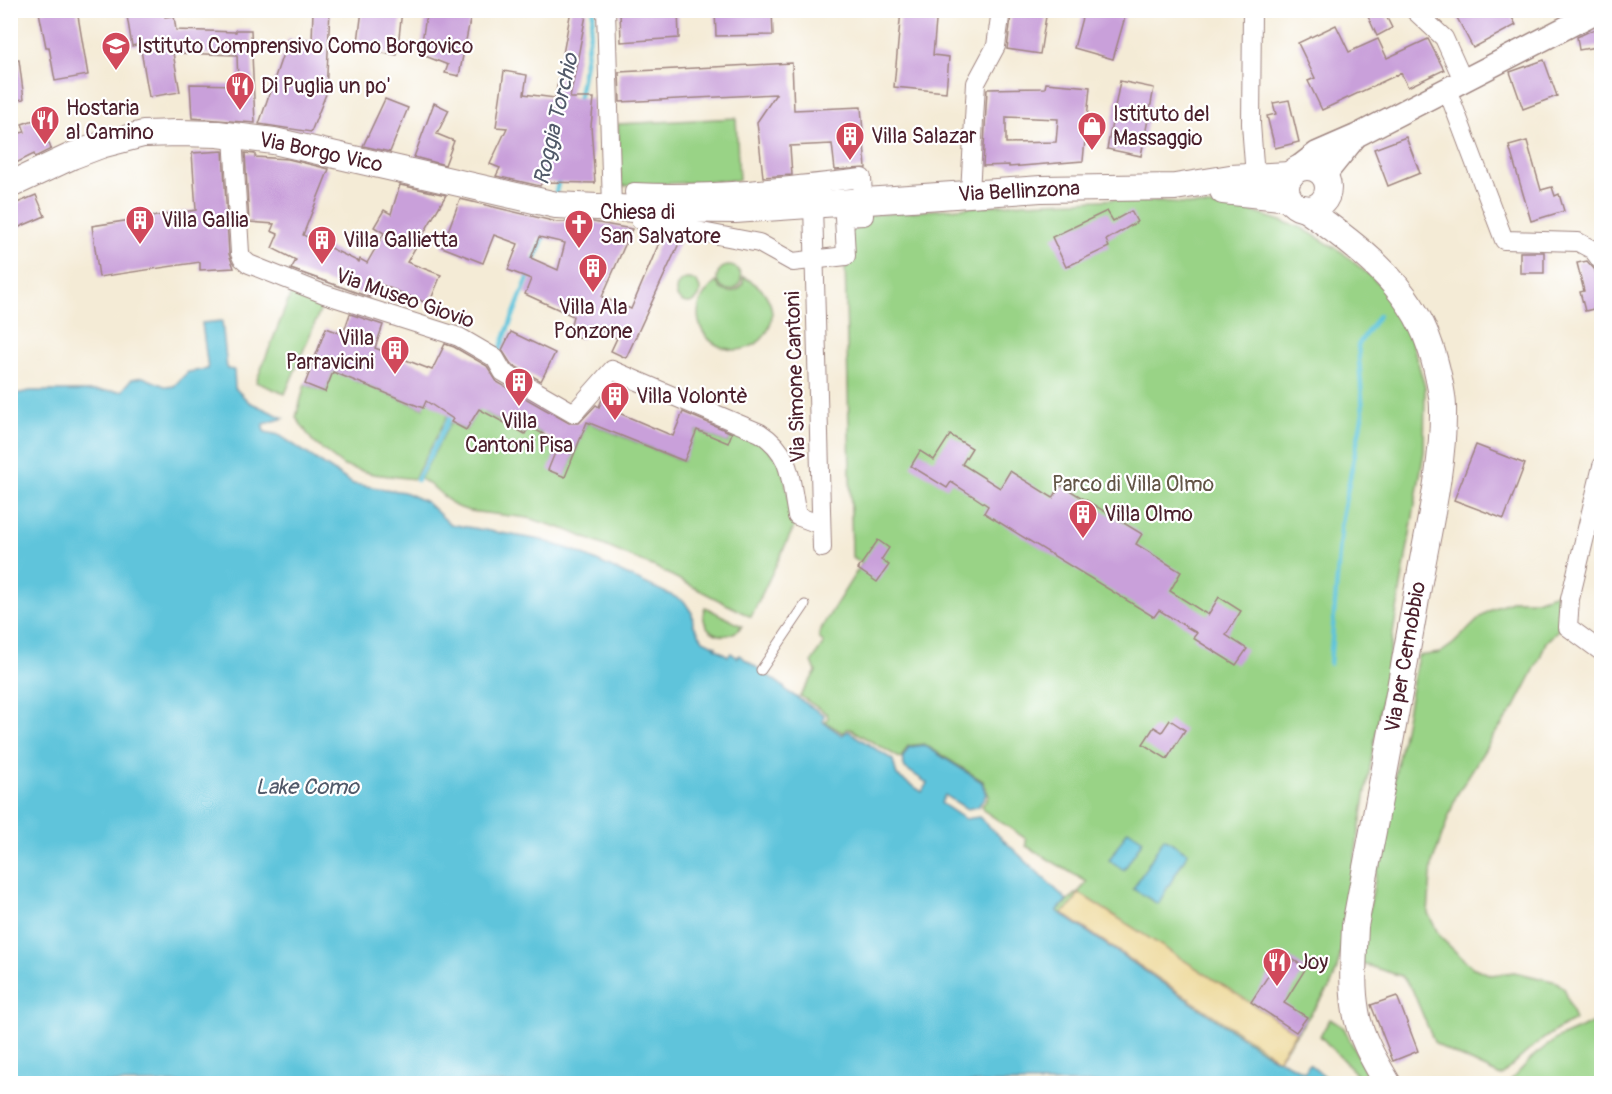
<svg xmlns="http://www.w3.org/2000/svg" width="1612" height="1094" font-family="Pangolin,sans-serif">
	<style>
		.green { fill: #99d386; stroke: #727958; stroke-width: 1.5 }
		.sand { fill: #eeda9e; stroke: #9c7c64; stroke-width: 1.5 }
		.water { fill: #5ec4db; stroke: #547283; stroke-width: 1.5 }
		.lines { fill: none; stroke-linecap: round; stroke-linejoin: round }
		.stream { stroke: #5ec4db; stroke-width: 4.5 }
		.building { fill: #c9a0da; fill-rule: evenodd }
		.service-casing { stroke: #9f8580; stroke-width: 11 }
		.minor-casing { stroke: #9f8580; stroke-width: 20 }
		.tertiary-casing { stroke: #9f8580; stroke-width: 25 }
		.secondary-casing { stroke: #9f8580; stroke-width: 28 }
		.service { stroke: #fff; stroke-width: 9 }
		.minor { stroke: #fff; stroke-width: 18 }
		.tertiary { stroke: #fff; stroke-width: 22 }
		.secondary { stroke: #fff; stroke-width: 26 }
		.labels { text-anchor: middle; stroke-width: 4.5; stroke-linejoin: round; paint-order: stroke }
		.poi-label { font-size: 21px; fill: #4a1f2b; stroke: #fff; text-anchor: start }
		.street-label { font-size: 21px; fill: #4a1f2b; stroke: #fff }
		.park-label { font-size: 21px; fill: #625546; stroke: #fff }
		.water-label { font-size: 22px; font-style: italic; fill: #515969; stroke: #fff }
	</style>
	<rect width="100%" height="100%" fill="#fff"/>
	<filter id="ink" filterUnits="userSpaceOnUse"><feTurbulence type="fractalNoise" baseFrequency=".0167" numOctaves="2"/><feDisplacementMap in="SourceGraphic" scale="12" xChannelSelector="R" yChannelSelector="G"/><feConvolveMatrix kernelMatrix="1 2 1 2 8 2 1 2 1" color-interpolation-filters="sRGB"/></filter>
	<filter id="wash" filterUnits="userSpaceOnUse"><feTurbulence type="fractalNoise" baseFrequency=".008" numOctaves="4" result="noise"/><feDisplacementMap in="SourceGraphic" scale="24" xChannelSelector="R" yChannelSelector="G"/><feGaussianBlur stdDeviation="1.35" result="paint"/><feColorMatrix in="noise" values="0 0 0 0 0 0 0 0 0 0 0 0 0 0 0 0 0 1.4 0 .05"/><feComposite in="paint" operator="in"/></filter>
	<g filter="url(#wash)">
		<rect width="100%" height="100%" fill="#f4ebd6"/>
		<g class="green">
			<polygon points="736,118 739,180 621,186 618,124"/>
			<path d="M 1123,199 L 1244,209 L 1302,228 L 1342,252 L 1383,287 L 1408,328 L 1425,387 L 1424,452 L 1345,914 C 1343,939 1341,964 1330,987 L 1278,1059 L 1265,1053 L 1057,911 C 1067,900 1079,894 1087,882 L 1026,846 L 1026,839 L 983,810 L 982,806 L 989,796 L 983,781 L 924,744 L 908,746 L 901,758 L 898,757 L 850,729 L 846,729 L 843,733 L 825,722 L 828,718 L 827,714 L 800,696 L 816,672 L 812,661 L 824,643 L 819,638 L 820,630 L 862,563 L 852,557 L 844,217 L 1024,203 Z"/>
			<circle cx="729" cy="278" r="12"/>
			<path d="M 743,277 C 799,302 764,366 719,346 C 708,341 702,333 699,322 C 695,305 704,292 716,282 L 721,289 C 731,295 745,290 743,277 Z"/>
			<circle cx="688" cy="291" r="12"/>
			<polygon points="292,291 323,304 285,394 256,382"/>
			<polygon points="341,350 353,380 423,408 430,391 448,415 414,479 373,474 344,466 313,442 296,417 305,384 325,392"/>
			<polygon points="483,401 486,413 524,434 529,426 542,434 539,441 556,451 565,476 587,422 683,461 697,430 728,443 734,428 758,439 782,463 794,527 751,617 655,567 567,530 528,518 469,511 455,506 432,486 420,479 451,422 466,430"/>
			<path d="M 1566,590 L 1561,627 L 1546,642 L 1539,660 L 1515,707 L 1494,735 L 1456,796 L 1432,864 L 1428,913 L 1440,937 L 1472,967 L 1491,975 L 1514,972 L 1557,982 L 1565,990 L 1575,1020 C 1544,1035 1525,1053 1501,1076 L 1446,1050 L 1434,1042 L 1412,989 L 1401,976 L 1359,963 L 1418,656 L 1440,653 L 1453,644 L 1484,614 L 1498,606 L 1514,600 L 1536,600 Z"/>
			<path d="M 705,607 L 742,626 C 724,647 697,630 705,607 Z"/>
			<polygon points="1330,1019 1344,1028 1371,1083 1365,1083 1320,1036"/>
			<polygon points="1601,1019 1601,1083 1508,1083 1536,1054 1558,1038"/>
		</g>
		<polygon class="sand" points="1079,893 1296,1032 1278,1059 1062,913 1072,905"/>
		<g class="water">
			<polygon points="222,321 227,369 234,370 235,388 249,402 284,418 264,424 263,429 265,432 279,435 353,484 404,492 426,502 450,524 541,540 575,551 684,601 692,613 693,624 703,640 716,646 715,648 728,656 731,653 738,658 739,655 784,687 785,690 824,715 823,722 842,735 848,731 893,760 897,776 922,792 927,783 905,768 902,759 909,747 924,745 982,782 986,795 978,807 967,809 945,795 941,803 965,819 979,817 1067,900 1057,911 1265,1053 1305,1072 1309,1064 1332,1083 11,1083 10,395 30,391 122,391 132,379 143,377 167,387 174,386 188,372 208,369 202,323"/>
			<polygon points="1128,830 1143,840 1124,870 1109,860"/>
			<polygon points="1164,838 1188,853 1158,904 1133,889"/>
		</g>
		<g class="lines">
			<g class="stream">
				<polyline points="578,102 594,10"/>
				<polyline points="555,197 559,178"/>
				<polyline points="533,265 545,234"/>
				<polyline points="498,354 530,273"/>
				<polyline points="417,480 452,414"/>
				<polyline points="1330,664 1342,517 1363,413 1358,345 1379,315"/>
			</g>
		</g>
		<g id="blocks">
			<g class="building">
				<polygon points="47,10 77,10 88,75 55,81 49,47 46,47 39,12"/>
				<polygon points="126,10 163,10 165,17 174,16 176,30 236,32 236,30 251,30 255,123 192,118 190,84 238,85 237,55 173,53 180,92 149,97 140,44 132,46"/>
				<polygon points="313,10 330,10 326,94 311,132 259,124 288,39 312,42"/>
				<polygon points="362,10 402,10 397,55 357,50"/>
				<polygon points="427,10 472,10 459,76 445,73 448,65 420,54"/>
				<polygon points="571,10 587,10 570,98 594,98 591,126 595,183 542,182 540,186 496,176 500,168 490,164 507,128 496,127 504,71 527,75 524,94 555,98"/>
				<polygon points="620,10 678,10 679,38 621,42"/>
				<polygon points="715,10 772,10 773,35 716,36"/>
				<polygon points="901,10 937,10 933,55 949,57 946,92 894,87"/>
				<polygon points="1012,10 1047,10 1040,54 1007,49"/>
				<polygon points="1084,10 1127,10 1113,59 1074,48"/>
				<polygon points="1365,10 1383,10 1392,28 1377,36"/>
				<polygon points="1453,10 1508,10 1516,25 1473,48"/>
				<polygon points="1336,25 1349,52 1378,39 1387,58 1428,39 1444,70 1408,87 1401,73 1322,110 1308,81 1315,78 1298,43"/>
				<polygon points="1602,28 1602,46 1579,50 1577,37 1590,31"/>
				<polygon points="10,60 19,60 24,99 10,101"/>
				<polygon points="1544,60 1557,96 1523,109 1510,72"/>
				<polygon points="792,63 794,110 861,107 866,168 835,170 832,144 790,146 792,175 763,177 757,122 776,94 620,102 619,72"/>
				<polygon points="1120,81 1154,88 1141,156 1107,149"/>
				<path d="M 1046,83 L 1090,87 L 1083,161 L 1009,167 L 1009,165 L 983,166 L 987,89 L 1045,88 ZM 1006,117 L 1058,119 L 1056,142 L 1006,143 Z"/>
				<polygon points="385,99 408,108 390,152 363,146"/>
				<polygon points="1289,100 1299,142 1275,148 1267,116 1276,114 1273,103"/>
				<polygon points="434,103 449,110 437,134 454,141 445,165 414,157"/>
				<polygon points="40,118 51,149 35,157 34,154 10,166 10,135 25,132 22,124"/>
				<polygon points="1406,137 1420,173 1388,186 1374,149"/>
				<polygon points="1527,141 1541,190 1552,187 1555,196 1559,194 1564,211 1531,221 1509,146"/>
				<polygon points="223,151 229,254 234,268 200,270 200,262 99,277 92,226 196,210 192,153"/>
				<polygon points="245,153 255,154 255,157 288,159 329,169 303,235 359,262 360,259 367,263 384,233 374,227 384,210 391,214 400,185 446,195 407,262 441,275 429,304 377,283 369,297 291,269 296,260 272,248 278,234 271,231 274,224 249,222"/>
				<polygon points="36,195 45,216 10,231 10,206"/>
				<path d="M 460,199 L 557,222 L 593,222 L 632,229 L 602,297 L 631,309 L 662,236 L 681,239 L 626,358 L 611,351 L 617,338 L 588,325 L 582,339 L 569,333 L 573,316 L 525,294 L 531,279 L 508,270 L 518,244 L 494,235 L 483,263 L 442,247 ZM 539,237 L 565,243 L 558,270 L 531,258 Z"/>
				<polygon points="1107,211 1113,221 1131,211 1137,222 1106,240 1109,247 1066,267 1052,237"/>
				<rect x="1520" y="252" width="24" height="21"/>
				<polygon points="1587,261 1595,270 1602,297 1602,307 1585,311 1580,292 1584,291 1577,263"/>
				<polygon points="350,314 383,325 375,348 432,370 445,344 454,347 487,366 497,382 569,423 579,423 596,405 599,407 603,397 615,384 629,389 619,413 673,436 683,412 732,433 728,443 697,430 684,461 587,422 565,477 548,470 559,443 529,426 525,434 479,409 466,430 451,422 453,419 426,401 423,408 333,372 325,392 305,384 326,328 343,334"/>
				<polygon points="511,332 555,353 541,381 511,364 502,350"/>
				<polygon points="950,435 972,448 962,464 1000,488 1010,471 1053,498 1061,485 1142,534 1136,544 1181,572 1170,591 1208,615 1219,597 1241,611 1226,635 1247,649 1236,665 1193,638 1197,633 1180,623 1159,610 1154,617 984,513 988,506 973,496 951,482 947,488 911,466 920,451 934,460"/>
				<polygon points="1476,445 1525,464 1504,519 1454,500"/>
				<polygon points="878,540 889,548 881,560 889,565 877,582 858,569"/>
				<polygon points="1170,720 1185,730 1167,759 1143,744 1154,727 1162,732"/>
				<polygon points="1283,953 1306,968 1284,1003 1307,1017 1296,1032 1251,1002"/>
				<polygon points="1397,996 1418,1051 1393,1061 1371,1005"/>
			</g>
		</g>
	</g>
	<g filter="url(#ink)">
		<use href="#blocks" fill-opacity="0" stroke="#9f8580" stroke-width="1.5"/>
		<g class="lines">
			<g class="service-casing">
				<polyline id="service" points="761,670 805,605"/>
			</g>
			<g class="minor-casing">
				<g id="minor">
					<polyline points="606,10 612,207"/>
					<polyline points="1252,10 1251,124 1255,177"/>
					<polyline points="1414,10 1444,38 1463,80"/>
					<polyline points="1447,89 1504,240 1578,242 1593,250 1602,262"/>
					<path d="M 233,136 L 240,253 L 242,258 L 249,264 L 324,294 L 459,337 L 495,358 L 503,372 L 574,413 L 612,370 L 760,433 C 793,454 790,481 797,516 L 821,525"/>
					<path d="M 862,178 L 864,216 L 844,217 L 846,256 L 793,262 L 759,243 L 640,220 L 634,192 C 710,196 786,187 862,178 Z"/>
					<polyline points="970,193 976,83 996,46 1001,10"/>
					<polyline points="813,204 822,548"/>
					<polyline points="1602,466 1570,599 1568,627 1602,652"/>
				</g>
			</g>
			<g class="tertiary-casing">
				<g id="tertiary">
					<polyline points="1295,170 1317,153 1356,136 1600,10"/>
					<polyline points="1326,178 1328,171 1353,140"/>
				</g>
			</g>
			<g class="secondary-casing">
				<g id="secondary">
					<circle cx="1307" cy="188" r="21"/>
					<polyline points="10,185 72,156 101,145 143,134 178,133 218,134 274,141 556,205 638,209 735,210 1041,189 1175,187 1230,178 1291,175"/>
					<polyline points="1223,191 1289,198"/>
					<path d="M 1304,208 C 1355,244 1410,284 1430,346 C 1435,360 1443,393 1443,408 C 1444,465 1428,530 1418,587 C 1399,700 1376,813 1355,926 C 1354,954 1351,983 1356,1011 C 1359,1035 1375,1062 1388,1084"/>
				</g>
			</g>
			<use href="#service" class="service"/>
			<use href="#minor" class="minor"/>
			<use href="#tertiary" class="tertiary"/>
			<use href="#secondary" class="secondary"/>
		</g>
	</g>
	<defs>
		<g id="school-pin" transform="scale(1.5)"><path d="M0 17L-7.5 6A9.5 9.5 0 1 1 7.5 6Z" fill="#d1495b" stroke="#fff"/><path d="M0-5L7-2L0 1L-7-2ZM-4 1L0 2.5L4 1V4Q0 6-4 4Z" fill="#fff"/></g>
		<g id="restaurant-pin" transform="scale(1.5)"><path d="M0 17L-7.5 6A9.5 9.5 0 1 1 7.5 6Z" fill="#d1495b" stroke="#fff"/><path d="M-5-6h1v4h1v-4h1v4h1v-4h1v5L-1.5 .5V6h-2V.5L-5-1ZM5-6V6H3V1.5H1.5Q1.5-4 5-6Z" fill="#fff"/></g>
		<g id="shop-pin" transform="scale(1.5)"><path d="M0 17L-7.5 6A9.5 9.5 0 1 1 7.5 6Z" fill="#d1495b" stroke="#fff"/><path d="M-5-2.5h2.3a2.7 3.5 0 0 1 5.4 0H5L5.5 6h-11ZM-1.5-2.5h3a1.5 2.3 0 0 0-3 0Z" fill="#fff"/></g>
		<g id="building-pin" transform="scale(1.5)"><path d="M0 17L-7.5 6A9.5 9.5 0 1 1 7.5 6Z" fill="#d1495b" stroke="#fff"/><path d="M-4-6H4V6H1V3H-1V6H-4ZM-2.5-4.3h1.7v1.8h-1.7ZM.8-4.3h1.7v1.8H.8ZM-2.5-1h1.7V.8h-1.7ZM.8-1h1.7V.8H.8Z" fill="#fff"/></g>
		<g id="church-pin" transform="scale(1.5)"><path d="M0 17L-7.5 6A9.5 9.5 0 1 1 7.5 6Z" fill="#d1495b" stroke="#fff"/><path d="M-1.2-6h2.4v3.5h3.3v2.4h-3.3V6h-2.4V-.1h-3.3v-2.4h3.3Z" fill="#fff"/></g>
	</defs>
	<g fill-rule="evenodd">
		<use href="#school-pin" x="116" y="46"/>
		<use href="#restaurant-pin" x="240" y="86"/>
		<use href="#restaurant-pin" x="45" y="120"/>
		<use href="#shop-pin" x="1092" y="126"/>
		<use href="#building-pin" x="850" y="136"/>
		<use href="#building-pin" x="140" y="220"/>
		<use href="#church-pin" x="579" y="224"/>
		<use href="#building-pin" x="322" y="240"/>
		<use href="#building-pin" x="593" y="268"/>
		<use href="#building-pin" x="395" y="350"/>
		<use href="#building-pin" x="519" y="382"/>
		<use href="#building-pin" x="615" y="396"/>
		<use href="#building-pin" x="1083" y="514"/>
		<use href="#restaurant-pin" x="1277" y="962"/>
	</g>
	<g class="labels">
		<g class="poi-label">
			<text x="137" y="53">Istituto Comprensivo Como Borgovico</text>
			<text x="261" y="93">Di Puglia un po'</text>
			<text x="66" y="115">Hostaria<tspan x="66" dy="24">al Camino</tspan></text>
			<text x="1113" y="121">Istituto del<tspan x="1113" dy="24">Massaggio</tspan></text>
			<text x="871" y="143">Villa Salazar</text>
			<text x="600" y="219">Chiesa di<tspan x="600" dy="24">San Salvatore</tspan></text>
			<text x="161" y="227">Villa Gallia</text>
			<text x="343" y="247">Villa Gallietta</text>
			<text x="593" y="314" text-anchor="middle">Villa Ala<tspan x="593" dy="24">Ponzone</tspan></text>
			<text x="374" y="345" text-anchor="end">Villa<tspan x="374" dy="24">Parravicini</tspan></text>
			<text x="636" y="403">Villa Volontè</text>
			<text x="519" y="428" text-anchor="middle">Villa<tspan x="519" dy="24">Cantoni Pisa</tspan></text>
			<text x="1104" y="521">Villa Olmo</text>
			<text x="1298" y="969">Joy</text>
		</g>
		<g class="street-label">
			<text transform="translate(321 152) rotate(12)" y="7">Via Borgo Vico</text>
			<text transform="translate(1019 191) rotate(-3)" y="7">Via Bellinzona</text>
			<text transform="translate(405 298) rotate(19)" y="7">Via Museo Giovio</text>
			<text transform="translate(795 377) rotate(-92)" y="7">Via Simone Cantoni</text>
			<text transform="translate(1405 657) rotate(-80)" y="7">Via per Cernobbio</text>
		</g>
		<g class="park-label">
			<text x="1133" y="491">Parco di Villa Olmo</text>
		</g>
		<g class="water-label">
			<text transform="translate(555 119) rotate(-77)" y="8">Roggia Torchio</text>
			<text x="307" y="794">Lake Como</text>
		</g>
	</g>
	<rect width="1612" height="1094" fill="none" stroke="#fff" stroke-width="36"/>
</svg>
